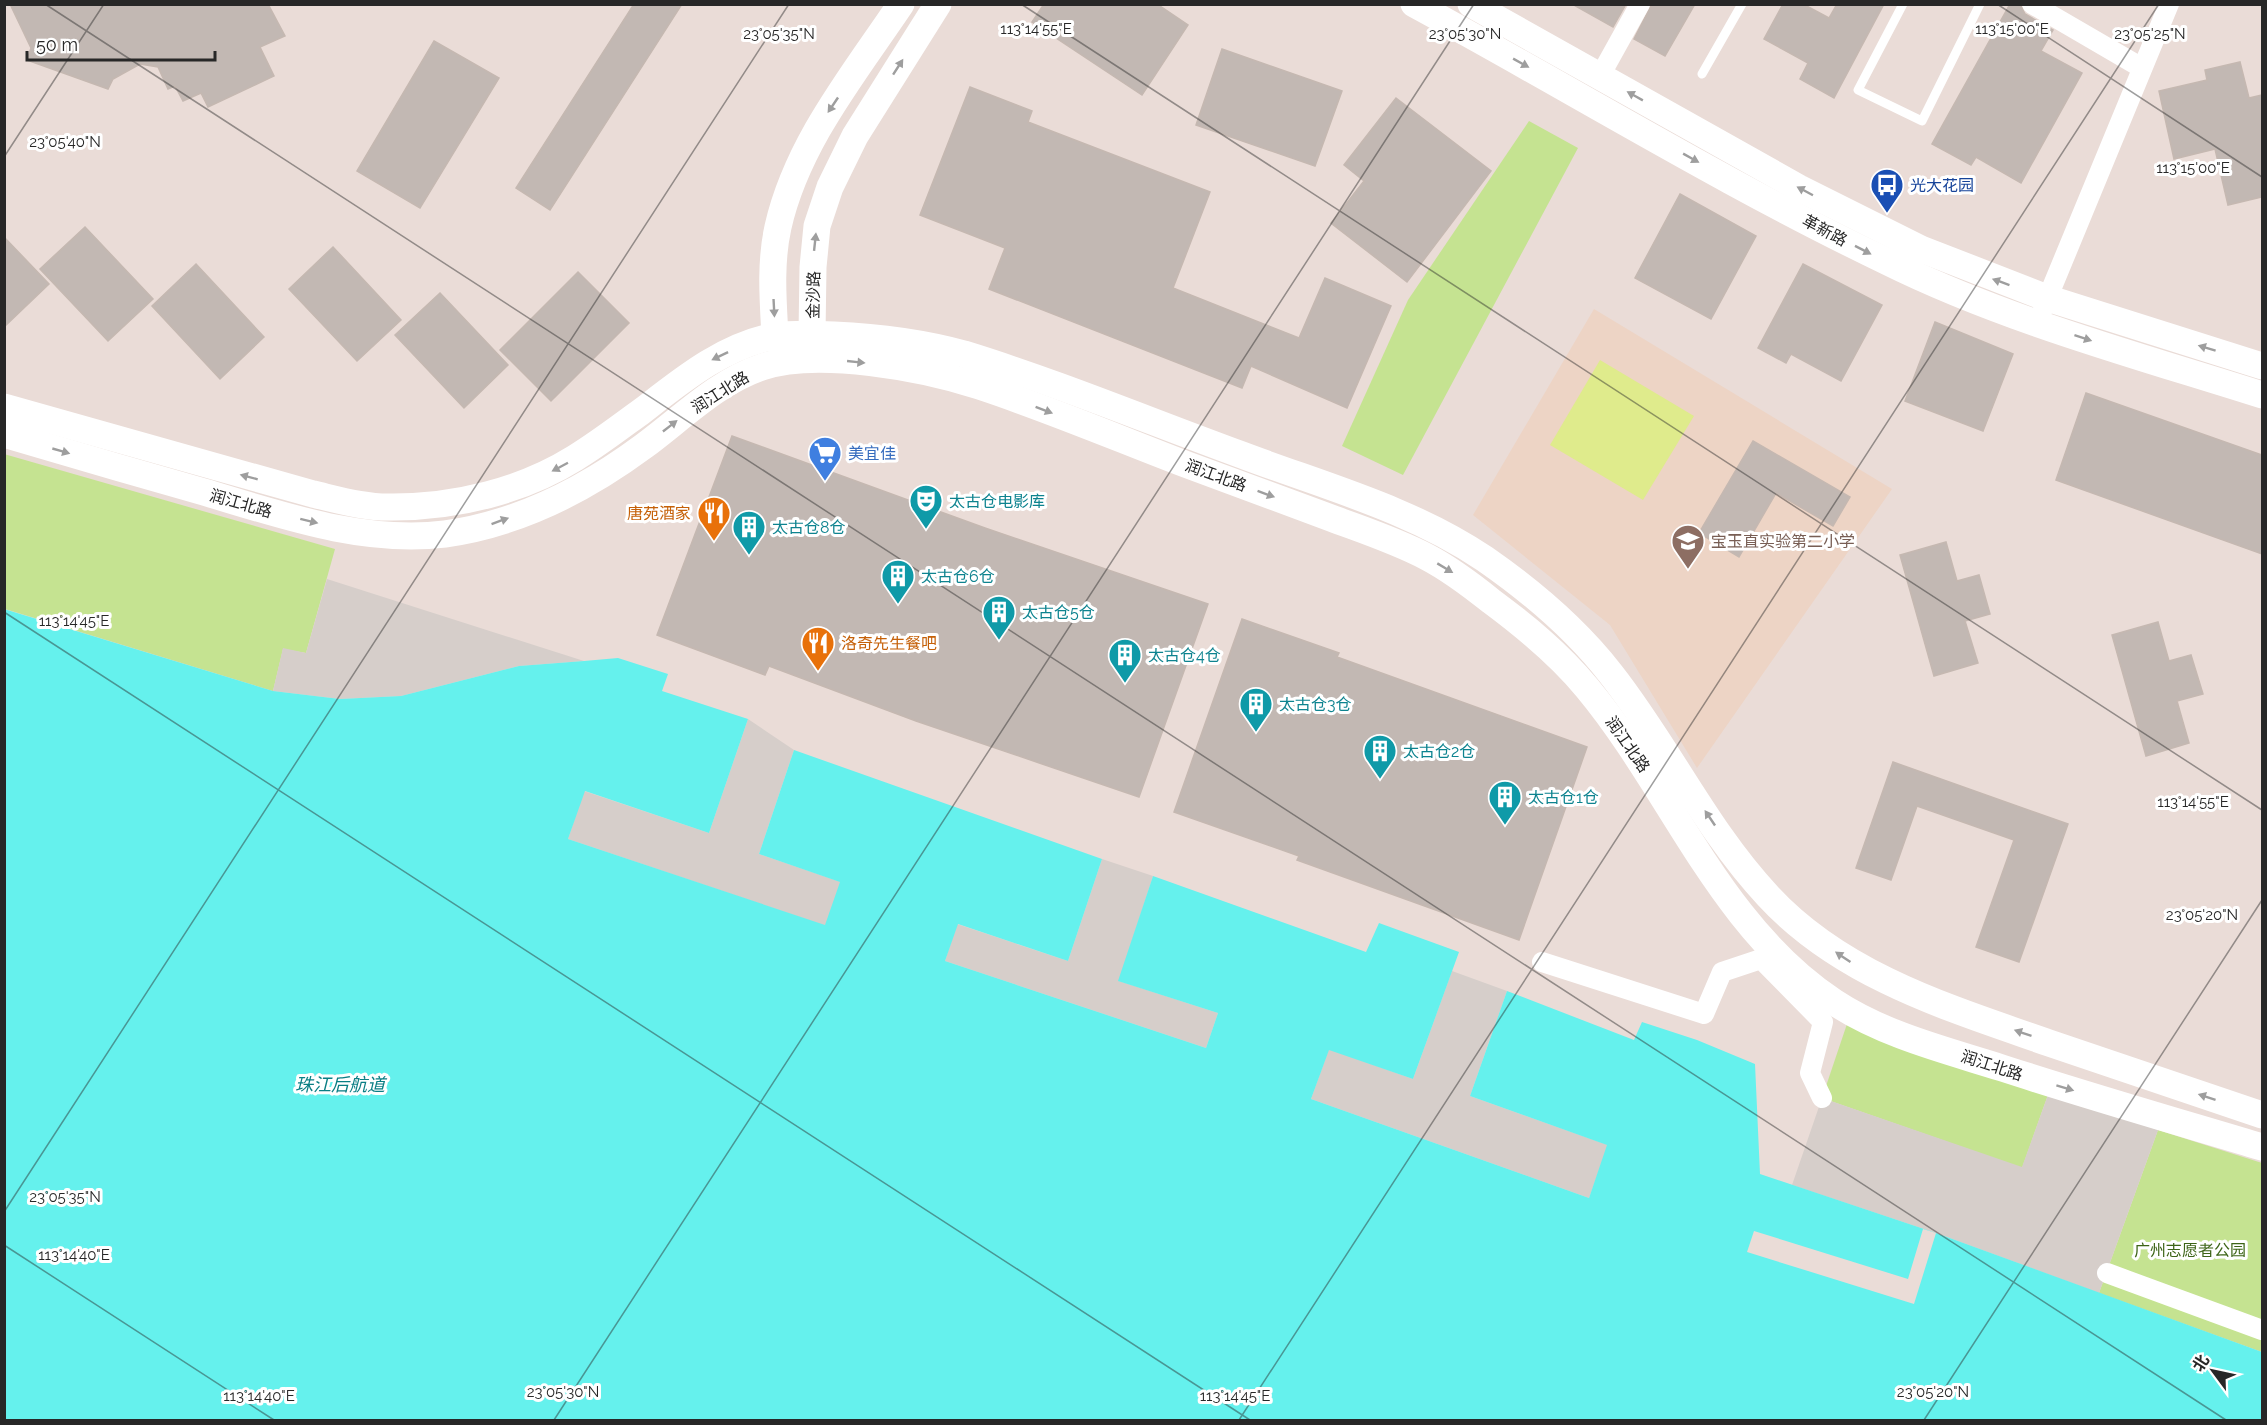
<svg xmlns="http://www.w3.org/2000/svg" width="2267" height="1425" font-family="Raleway,'Noto Sans SC',sans-serif">
	<style>
		.education { fill: #edd4c5 }
		.green { fill: #c5e391 }
		.pitch { fill: #dfeb8c }
		.plaza { fill: #d6ceca }
		.water { fill: #65f1ed }
		.pier { fill: #eadcd7 }
		.building { fill: #c2b8b3; stroke: #c5b8b1; stroke-width: 1.5 }
		.lines { fill: none; stroke-linecap: round; stroke-linejoin: round }
		.lane { stroke: #fff; stroke-width: 9 }
		.street { stroke: #fff; stroke-width: 20 }
		.secondary { stroke: #fff; stroke-width: 27 }
		.oneway { fill: #9e9e9e }
		.ticks { fill: none; stroke: #272727; stroke-width: 1.5; stroke-opacity: 0.45 }
		.labels { text-anchor: middle; stroke-width: 6; stroke-linejoin: round; paint-order: stroke }
		.transit-label { font-size: 16px; fill: #164399; stroke: #fff; text-anchor: start }
		.street-label { font-size: 16px; fill: #272727; stroke: #fff }
		.shop-label { font-size: 16px; fill: #366cbe; stroke: #fff; text-anchor: start }
		.culture-label { font-size: 16px; fill: #0d838f; stroke: #fff; text-anchor: start }
		.food-label { font-size: 16px; fill: #c56008; stroke: #fff; text-anchor: end }
		.education-label { font-size: 16px; fill: #785e54; stroke: #fff; text-anchor: start }
		.park-label { font-size: 16px; fill: #3d6417; stroke: #fff }
		.water-label { font-size: 18px; font-style: italic; fill: #0a7e84; stroke: #fff }
		.ticks-label { font-size: 15px; text-anchor: middle; fill: #272727; stroke: #fff; stroke-width: 6; stroke-linejoin: round; paint-order: stroke }
	</style>
	<rect width="100%" height="100%" fill="#eadcd7"/>
	<polygon class="education" points="1594,309 1892,489 1697,768 1610,625 1473,515"/>
	<g class="green">
		<polygon points="1529,121 1578,148 1403,475 1342,446 1408,300"/>
		<polygon points="4,454 335,549 306,653 283,649 273,691 5,609"/>
		<polygon points="1849,1018 2049,1092 2022,1168 1822,1098"/>
		<polygon points="2158,1130 2262,1163 2262,1352 2099,1293"/>
	</g>
	<polygon class="pitch" points="1600,360 1694,416 1643,500 1550,445"/>
	<g class="plaza">
		<polygon points="327,579 584,661 519,666 401,696 340,699 273,691 283,648 306,653"/>
		<polygon points="748,719 794,750 759,854 841,882 826,926 568,839 584,791 709,833"/>
		<polygon points="1102,859 1153,876 1119,981 1218,1013 1206,1048 945,961 957,924 1068,961"/>
		<polygon points="1452,971 1507,991 1470,1096 1608,1145 1589,1198 1311,1099 1329,1049 1413,1079"/>
		<polygon points="2049,1092 2158,1130 2099,1293 1936,1233 1792,1185 1822,1098 2022,1167"/>
	</g>
	<polygon class="water" points="4,609 273,691 340,699 401,696 519,666 584,661 618,658 668,674 662,691 748,719 709,833 585,791 568,839 825,925 840,882 759,854 794,750 1102,859 1068,961 958,924 945,961 1206,1048 1218,1013 1118,981 1153,876 1366,952 1379,923 1459,952 1413,1079 1329,1050 1311,1099 1589,1198 1607,1145 1470,1096 1507,991 1634,1040 1642,1022 1697,1040 1755,1064 1760,1174 1936,1233 2262,1352 2262,1420 5,1420"/>
	<polygon class="pier" points="1923,1229 1936,1233 1914,1304 1747,1252 1754,1231 1908,1279"/>
	<g class="building">
		<polygon points="10,4 268,4 285,36 260,47 274,76 208,107 201,93 183,101 175,86 168,89 158,67 140,64 113,79 108,89 27,60 31,48"/>
		<polygon points="634,4 682,4 550,210 516,188"/>
		<polygon points="1044,4 1157,4 1188,25 1142,95 1032,22"/>
		<polygon points="1572,4 1626,4 1613,27"/>
		<polygon points="1652,4 1695,4 1665,56 1634,39"/>
		<polygon points="1783,4 1803,4 1829,18 1837,4 1884,4 1834,98 1800,79 1808,63 1764,39"/>
		<polygon points="2010,4 2020,4 2025,14 2053,30 2041,51 2082,73 2021,183 1976,157 1971,165 1932,144"/>
		<polygon points="434,41 499,78 420,208 357,171"/>
		<polygon points="1222,49 1342,91 1315,166 1196,125"/>
		<polygon points="2240,62 2249,98 2262,95 2262,197 2228,205 2215,149 2174,159 2159,91 2207,80 2205,70"/>
		<polygon points="970,87 1032,111 1028,122 1210,192 1173,288 1299,338 1325,278 1391,306 1347,408 1251,366 1242,388 989,289 1005,248 920,215"/>
		<polygon points="1396,98 1491,171 1407,282 1331,223 1364,181 1344,165"/>
		<polygon points="1680,194 1756,236 1711,319 1635,278"/>
		<polygon points="85,227 153,299 108,341 40,269"/>
		<polygon points="4,237 49,284 4,327"/>
		<polygon points="333,247 401,320 357,361 289,289"/>
		<polygon points="196,264 264,337 220,379 152,306"/>
		<polygon points="1803,264 1882,305 1841,381 1791,354 1786,363 1758,348"/>
		<polygon points="578,272 629,323 551,401 500,350"/>
		<polygon points="440,293 508,365 464,408 395,335"/>
		<polygon points="1935,322 2013,354 1983,431 1905,401"/>
		<polygon points="2086,393 2262,455 2262,554 2056,480"/>
		<polygon points="732,436 985,528 1208,604 1139,797 916,721 769,666 765,675 657,635"/>
		<polygon points="1753,441 1850,497 1833,526 1776,493 1739,557 1699,533"/>
		<polygon points="1946,542 1957,581 1979,575 1990,614 1965,621 1978,663 1934,676 1900,555"/>
		<polygon points="1242,619 1339,653 1337,657 1587,747 1519,940 1297,860 1299,856 1174,812"/>
		<polygon points="2158,622 2169,661 2191,655 2203,694 2177,701 2189,743 2146,756 2112,635"/>
		<polygon points="1893,762 2068,824 2019,962 1976,947 2014,840 1917,806 1891,880 1856,868"/>
	</g>
	<g class="lines">
		<g class="lane">
			<polyline points="1903,4 1858,90 1922,121 1980,4"/>
			<polyline points="1702,74 1742,4"/>
		</g>
		<g class="street">
			<polyline points="2032,4 2142,68"/>
			<polyline points="1600,76 1640,4"/>
			<polyline points="2043,309 2169,4"/>
			<polyline points="1542,962 1704,1014 1722,972 1761,959 1823,1022 1810,1073 1822,1098"/>
			<polyline points="2107,1273 2262,1330"/>
		</g>
		<g class="secondary">
			<path d="M 1414,4 C 1571,89 1725,184 1886,261 C 2005,320 2136,355 2262,395"/>
			<polyline points="1471,4 1799,188 1921,249 2047,298 2262,366"/>
			<path d="M 788,350 L 775,336 C 773,300 770,263 778,227 C 797,143 854,74 901,4"/>
			<polyline points="803,350 812,334 813,267 817,226 830,187 855,136 938,4"/>
			<path d="M 4,407 L 313,494 C 339,500 366,508 393,507 C 456,507 522,491 575,458 C 598,444 620,427 642,411 C 682,380 723,346 775,336 C 794,333 815,334 834,335 C 879,337 920,342 964,354 C 1058,383 1149,421 1242,455 C 1324,486 1411,509 1485,559 C 1531,591 1576,629 1611,674 C 1667,745 1706,830 1768,896 C 1842,976 1949,1008 2049,1043 C 2120,1067 2191,1091 2262,1115"/>
			<path d="M 4,434 C 71,454 137,473 204,492 C 281,515 363,544 445,534 C 517,524 586,489 644,446 C 682,418 717,382 762,367 C 817,348 924,368 979,386 C 1049,409 1117,438 1185,464 C 1234,482 1283,500 1331,518 C 1363,530 1397,541 1427,557 C 1450,569 1471,585 1491,601 C 1526,627 1559,654 1587,688 C 1672,790 1719,926 1834,1002 C 1884,1035 1945,1050 2002,1068 C 2088,1096 2175,1121 2262,1147"/>
		</g>
	</g>
	<defs><path id="oneway-solid" d="M-6-.8H1V-3.2L6.5 0L1 3.2V.8H-6Z" transform="scale(1.5)"/></defs>
	<g class="oneway">
		<use href="#oneway-solid" transform="translate(1521 63) rotate(29)"/>
		<use href="#oneway-solid" transform="translate(898 67) rotate(-57)"/>
		<use href="#oneway-solid" transform="translate(1635 96) rotate(-151)"/>
		<use href="#oneway-solid" transform="translate(833 105) rotate(124)"/>
		<use href="#oneway-solid" transform="translate(1691 158) rotate(29)"/>
		<use href="#oneway-solid" transform="translate(1805 191) rotate(-152)"/>
		<use href="#oneway-solid" transform="translate(815 242) rotate(-84)"/>
		<use href="#oneway-solid" transform="translate(1863 250) rotate(27)"/>
		<use href="#oneway-solid" transform="translate(2001 282) rotate(-160)"/>
		<use href="#oneway-solid" transform="translate(774 308) rotate(87)"/>
		<use href="#oneway-solid" transform="translate(2083 338) rotate(18)"/>
		<use href="#oneway-solid" transform="translate(2207 348) rotate(-163)"/>
		<use href="#oneway-solid" transform="translate(720 356) rotate(154)"/>
		<use href="#oneway-solid" transform="translate(856 362) rotate(6)"/>
		<use href="#oneway-solid" transform="translate(1044 410) rotate(21)"/>
		<use href="#oneway-solid" transform="translate(670 426) rotate(-38)"/>
		<use href="#oneway-solid" transform="translate(61 451) rotate(16)"/>
		<use href="#oneway-solid" transform="translate(560 467) rotate(152)"/>
		<use href="#oneway-solid" transform="translate(249 477) rotate(-165)"/>
		<use href="#oneway-solid" transform="translate(1266 494) rotate(20)"/>
		<use href="#oneway-solid" transform="translate(309 521) rotate(14)"/>
		<use href="#oneway-solid" transform="translate(500 521) rotate(-20)"/>
		<use href="#oneway-solid" transform="translate(1445 568) rotate(31)"/>
		<use href="#oneway-solid" transform="translate(1710 818) rotate(-124)"/>
		<use href="#oneway-solid" transform="translate(1843 957) rotate(-146)"/>
		<use href="#oneway-solid" transform="translate(2023 1033) rotate(-161)"/>
		<use href="#oneway-solid" transform="translate(2065 1088) rotate(17)"/>
		<use href="#oneway-solid" transform="translate(2207 1097) rotate(-162)"/>
	</g>
	<path class="ticks" d="M 45,4 L 2226,1420M 1021,4 L 2262,810M 1997,4 L 2262,177M 4,157 L 104,4M 4,612 L 1250,1420M 4,1212 L 789,4M 4,1245 L 274,1420M 554,1420 L 1474,4M 1239,1420 L 2159,4M 1924,1420 L 2262,900"/>
	<defs>
		<g id="bus-pin" transform="scale(1.725)"><path d="M0 17L-7.5 6A9.5 9.5 0 1 1 7.5 6Z" fill="#1a4fb4" stroke="#fff"/><path d="M-5-6H5V4H4V6H2V4H-2V6H-4V4H-5ZM-3.5-4V0h7V-4ZM-3.5 1.2v1.5H-2V1.2ZM2 1.2v1.5H3.5V1.2Z" fill="#fff"/></g>
		<g id="supermarket-pin" transform="scale(1.725)"><path d="M0 17L-7.5 6A9.5 9.5 0 1 1 7.5 6Z" fill="#3f7fe0" stroke="#fff"/><path d="M-6-5.5h2.5l.6 2H6L4.5 2H-2.5L-4.4-4H-6ZM-1.5 3.2a1.3 1.3 0 1 0 .1 0ZM3 3.2a1.3 1.3 0 1 0 .1 0Z" fill="#fff"/></g>
		<g id="theatre-pin" transform="scale(1.725)"><path d="M0 17L-7.5 6A9.5 9.5 0 1 1 7.5 6Z" fill="#0f9aa8" stroke="#fff"/><path d="M-5-5.5Q0-4 5-5.5V0Q5 5 0 6Q-5 5-5 0ZM-3.3-2.5H-1v1.5H-3.3ZM1-2.5H3.3v1.5H1ZM-2.8 1Q0 5.5 2.8 1Z" fill="#fff"/></g>
		<g id="restaurant-pin" transform="scale(1.725)"><path d="M0 17L-7.5 6A9.5 9.5 0 1 1 7.5 6Z" fill="#e8710a" stroke="#fff"/><path d="M-5-6h1v4h1v-4h1v4h1v-4h1v5L-1.5 .5V6h-2V.5L-5-1ZM5-6V6H3V1.5H1.5Q1.5-4 5-6Z" fill="#fff"/></g>
		<g id="building-pin" transform="scale(1.725)"><path d="M0 17L-7.5 6A9.5 9.5 0 1 1 7.5 6Z" fill="#0f9aa8" stroke="#fff"/><path d="M-4-6H4V6H1V3H-1V6H-4ZM-2.5-4.3h1.7v1.8h-1.7ZM.8-4.3h1.7v1.8H.8ZM-2.5-1h1.7V.8h-1.7ZM.8-1h1.7V.8H.8Z" fill="#fff"/></g>
		<g id="school-pin" transform="scale(1.725)"><path d="M0 17L-7.5 6A9.5 9.5 0 1 1 7.5 6Z" fill="#8d6e63" stroke="#fff"/><path d="M0-5L7-2L0 1L-7-2ZM-4 1L0 2.5L4 1V4Q0 6-4 4Z" fill="#fff"/></g>
	</defs>
	<g fill-rule="evenodd">
		<use href="#bus-pin" x="1887" y="185"/>
		<use href="#supermarket-pin" x="825" y="453"/>
		<use href="#theatre-pin" x="926" y="501"/>
		<use href="#restaurant-pin" x="714" y="513"/>
		<use href="#building-pin" x="749" y="527"/>
		<use href="#school-pin" x="1688" y="541"/>
		<use href="#building-pin" x="898" y="576"/>
		<use href="#building-pin" x="999" y="612"/>
		<use href="#restaurant-pin" x="818" y="643"/>
		<use href="#building-pin" x="1125" y="655"/>
		<use href="#building-pin" x="1256" y="704"/>
		<use href="#building-pin" x="1380" y="751"/>
		<use href="#building-pin" x="1505" y="797"/>
	</g>
	<g class="labels">
		<g class="transit-label">
			<text x="1910" y="191">光大花园</text>
		</g>
		<g class="street-label">
			<text transform="translate(1825 230) rotate(28)" y="6">革新路</text>
			<text transform="translate(813 295) rotate(-89)" y="6">金沙路</text>
			<text transform="translate(720 392) rotate(-32)" y="6">润江北路</text>
			<text transform="translate(1216 475) rotate(20)" y="6">润江北路</text>
			<text transform="translate(241 503) rotate(16)" y="6">润江北路</text>
			<text transform="translate(1628 744) rotate(55)" y="6">润江北路</text>
			<text transform="translate(1992 1065) rotate(18)" y="6">润江北路</text>
		</g>
		<g class="shop-label">
			<text x="848" y="459">美宜佳</text>
		</g>
		<g class="culture-label">
			<text x="949" y="507">太古仓电影库</text>
			<text x="772" y="533">太古仓8仓</text>
			<text x="921" y="582">太古仓6仓</text>
			<text x="1022" y="618">太古仓5仓</text>
			<text x="1148" y="661">太古仓4仓</text>
			<text x="1279" y="710">太古仓3仓</text>
			<text x="1403" y="757">太古仓2仓</text>
			<text x="1528" y="803">太古仓1仓</text>
		</g>
		<g class="food-label">
			<text x="691" y="519">唐苑酒家</text>
			<text x="841" y="649" text-anchor="start">洛奇先生餐吧</text>
		</g>
		<g class="education-label">
			<text x="1711" y="547">宝玉直实验第二小学</text>
		</g>
		<g class="park-label">
			<text x="2190" y="1256">广州志愿者公园</text>
		</g>
		<g class="water-label">
			<text x="340" y="1091">珠江后航道</text>
		</g>
	</g>
	<g class="ticks-label">
		<text x="1036" y="34">113°14'55"E</text>
		<text x="2012" y="34">113°15'00"E</text>
		<text x="779" y="39">23°05'35"N</text>
		<text x="1465" y="39">23°05'30"N</text>
		<text x="2150" y="39">23°05'25"N</text>
		<text x="65" y="147">23°05'40"N</text>
		<text x="2193" y="173">113°15'00"E</text>
		<text x="74" y="626">113°14'45"E</text>
		<text x="2193" y="807">113°14'55"E</text>
		<text x="2202" y="920">23°05'20"N</text>
		<text x="65" y="1202">23°05'35"N</text>
		<text x="74" y="1260">113°14'40"E</text>
		<text x="563" y="1397">23°05'30"N</text>
		<text x="1933" y="1397">23°05'20"N</text>
		<text x="259" y="1401">113°14'40"E</text>
		<text x="1235" y="1401">113°14'45"E</text>
	</g>
	<rect width="2267" height="1425" fill="none" stroke="#272727" stroke-width="12"/>
	<g transform="translate(2213 1371) rotate(303)" stroke="#ffffff" stroke-width="4.5" paint-order="stroke">
	<path d="M0-4.5L10 22L0 15L-10 22Z" fill="#272727"/>
	<text y="-9" font-size="16" font-weight="bold" text-anchor="middle" fill="#272727">北</text>
	</g>
	<path d="M27 51v9h188v-9" fill="none" stroke="#272727" stroke-width="3"/>
	<text x="36" y="51" font-size="18" fill="#272727" stroke="#ffffff" stroke-width="4.5" paint-order="stroke">50 m</text>
</svg>
